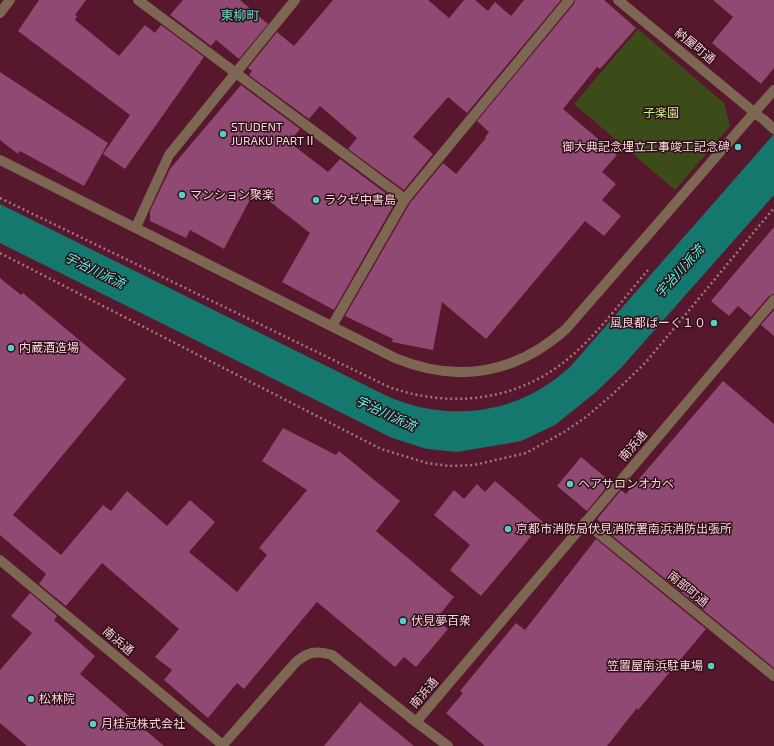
<svg xmlns="http://www.w3.org/2000/svg" width="774" height="746" font-family="'Exo 2','Noto Sans JP',sans-serif">
	<style>
		.green { fill: #3c4c19 }
		.water { fill: #14786f }
		.building { fill: #8f4972 }
		.lines { fill: none; stroke-linecap: round; stroke-linejoin: round }
		.path { stroke: #a87381; stroke-width: 2.5; stroke-dasharray: 2 3; stroke-linecap: butt }
		.service { stroke: #7e6752; stroke-width: 10 }
		.pedestrian { stroke: #7e6752; stroke-width: 10 }
		.minor { stroke: #7e6752; stroke-width: 10 }
		.minor-bridge { stroke: #7e6752; stroke-width: 10 }
		.poi-dot { fill: #58cec0; stroke: #2c0f17; stroke-width: 1.5 }
		.labels { text-anchor: middle; stroke-width: 3; stroke-linejoin: round; paint-order: stroke }
		.street-label { font-size: 12px; fill: #fed4dc; stroke: #2c0f17 }
		.park-label { font-size: 12px; fill: #cbf087; stroke: #2c0f17 }
		.poi-label { font-size: 12px; fill: #fed4dc; stroke: #2c0f17; text-anchor: start }
		.neighbourhood-label { font-size: 13px; fill: #6ed7ca; stroke: #2c0f17 }
		.water-label { font-size: 13px; font-style: italic; fill: #55fcea; stroke: #2c0f17 }
	</style>
	<rect width="100%" height="100%" fill="#57172c"/>
	<polygon class="green" points="638,29 724,103 730,126 675,190 574,104"/>
	<path class="water" d="M 774,134 L 774,195 L 621,368 L 596,392 L 555,425 L 521,441 L 457,452 L 427,449 L 392,438 L 0,243 L 0,204 L 391,398 C 454,423 520,413 570,367 Z"/>
	<g class="building">
		<polygon points="39,0 86,0 75,15 77,16 75,20 119,56 145,25 155,33 161,25 204,57 125,169 103,154 130,115 18,31"/>
		<polygon points="183,0 240,0 268,24 239,59 216,40 211,46 170,15"/>
		<polygon points="333,0 428,0 449,18 464,0 475,0 488,11 495,2 511,16 524,0 561,0 467,113 448,97 413,137 433,154 404,190 348,149 357,138 320,106 309,119 249,75 252,71 248,68 277,32 294,46"/>
		<polygon points="575,0 604,0 636,28 600,69 597,67 563,109 617,155 602,172 616,184 602,200 621,216 604,236 585,221 486,339 442,302 433,350 392,342 393,339 345,316 410,203 443,163 456,174 486,138 485,137 489,132 477,121 574,4"/>
		<polygon points="713,0 774,0 774,68 761,84 712,43 733,17"/>
		<polygon points="0,72 108,143 84,186 20,151 18,154 0,140"/>
		<polygon points="241,85 300,129 289,142 328,172 340,159 396,201 334,310 282,282 310,233 255,190 224,249 190,230 186,238 150,221 150,211 170,169"/>
		<polygon points="774,227 774,294 769,296 751,317 738,306 729,316 711,301"/>
		<polygon points="0,278 21,295 23,293 126,379 13,515 61,555 103,505 111,511 127,491 167,526 190,500 215,522 189,552 237,592 267,555 259,548 307,490 262,461 283,428 336,455 339,451 400,501 376,531 454,597 436,619 448,629 416,667 404,657 395,667 317,602 244,689 237,683 208,718 164,680 172,670 155,657 179,629 102,563 66,606 39,584 46,574 0,535"/>
		<polygon points="774,310 774,336 761,325"/>
		<polygon points="723,381 774,424 774,668 604,529 606,527 597,519 621,490 626,494"/>
		<polygon points="581,457 611,482 587,511 557,486"/>
		<polygon points="495,481 543,522 481,596 450,570 470,545 434,515 454,490 464,499 477,484 485,492"/>
		<polygon points="596,539 706,629 638,710 637,708 607,746 485,746 446,713 463,693 460,691 516,623 525,630"/>
		<polygon points="30,593 57,616 54,620 95,656 80,674 164,746 27,746 0,723 0,670 32,633 11,616"/>
		<polygon points="360,702 414,746 324,746"/>
	</g>
	<g class="lines">
		<g class="path">
			<path d="M 0,198 L 389,387 C 451,409 518,401 569,358 C 599,333 623,299 648,270"/>
			<polyline points="0,253 381,449 427,463 449,466 474,465 526,453 564,432 586,417 614,393 646,362 774,208"/>
		</g>
		<g class="service">
			<polyline points="405,199 569,0"/>
			<polyline points="136,227 169,155 295,0"/>
			<polyline points="585,522 774,676"/>
			<polyline points="416,722 448,746"/>
		</g>
		<polyline class="pedestrian" points="332,326 405,199"/>
		<g class="minor">
			<polyline points="138,0 405,199"/>
			<polyline points="618,0 760,117"/>
			<polyline points="0,13 10,0"/>
			<path d="M 0,160 L 395,358 C 458,384 515,374 566,329 L 774,90"/>
			<polyline points="0,560 224,746"/>
			<path d="M 222,746 L 295,663 C 307,652 317,650 332,655 L 416,722 L 774,300"/>
		</g>
		<polyline class="minor-bridge" points="763,119 774,129"/>
	</g>
	<g class="poi-dot">
		<circle cx="223" cy="134" r="4"/>
		<circle cx="738" cy="147" r="4"/>
		<circle cx="182" cy="195" r="4"/>
		<circle cx="316" cy="200" r="4"/>
		<circle cx="714" cy="323" r="4"/>
		<circle cx="11" cy="348" r="4"/>
		<circle cx="570" cy="484" r="4"/>
		<circle cx="508" cy="529" r="4"/>
		<circle cx="403" cy="621" r="4"/>
		<circle cx="711" cy="666" r="4"/>
		<circle cx="31" cy="699" r="4"/>
		<circle cx="93" cy="724" r="4"/>
	</g>
	<g class="labels">
		<g class="street-label">
			<text transform="translate(695 46) rotate(39)" y="4">納屋町通</text>
			<text transform="translate(633 446) rotate(-50)" y="4">南浜通</text>
			<text transform="translate(688 589) rotate(39)" y="4">南部町通</text>
			<text transform="translate(118 641) rotate(40)" y="4">南浜通</text>
			<text transform="translate(424 693) rotate(-50)" y="4">南浜通</text>
		</g>
		<g class="park-label">
			<text x="661" y="117">子楽園</text>
		</g>
		<g class="poi-label">
			<text x="231" y="131">STUDENT<tspan x="231" dy="14">JURAKU PARTⅡ</tspan></text>
			<text x="730" y="151" text-anchor="end">御大典記念埋立工事竣工記念碑</text>
			<text x="190" y="199">マンション聚楽</text>
			<text x="324" y="204">ラクゼ中書島</text>
			<text x="706" y="327" text-anchor="end">風良都ぱーく１０</text>
			<text x="19" y="352">内蔵酒造場</text>
			<text x="578" y="488">ヘアサロンオカベ</text>
			<text x="516" y="533">京都市消防局伏見消防署南浜消防出張所</text>
			<text x="411" y="625">伏見夢百衆</text>
			<text x="703" y="670" text-anchor="end">笠置屋南浜駐車場</text>
			<text x="39" y="703">松林院</text>
			<text x="101" y="728">月桂冠株式会社</text>
		</g>
		<g class="neighbourhood-label">
			<text x="240" y="20">東柳町</text>
		</g>
		<g class="water-label">
			<text transform="translate(95 270) rotate(26)" y="5">宇治川派流</text>
			<text transform="translate(679 271) rotate(-48)" y="5">宇治川派流</text>
			<text transform="translate(386 413) rotate(25)" y="5">宇治川派流</text>
		</g>
	</g>
</svg>
